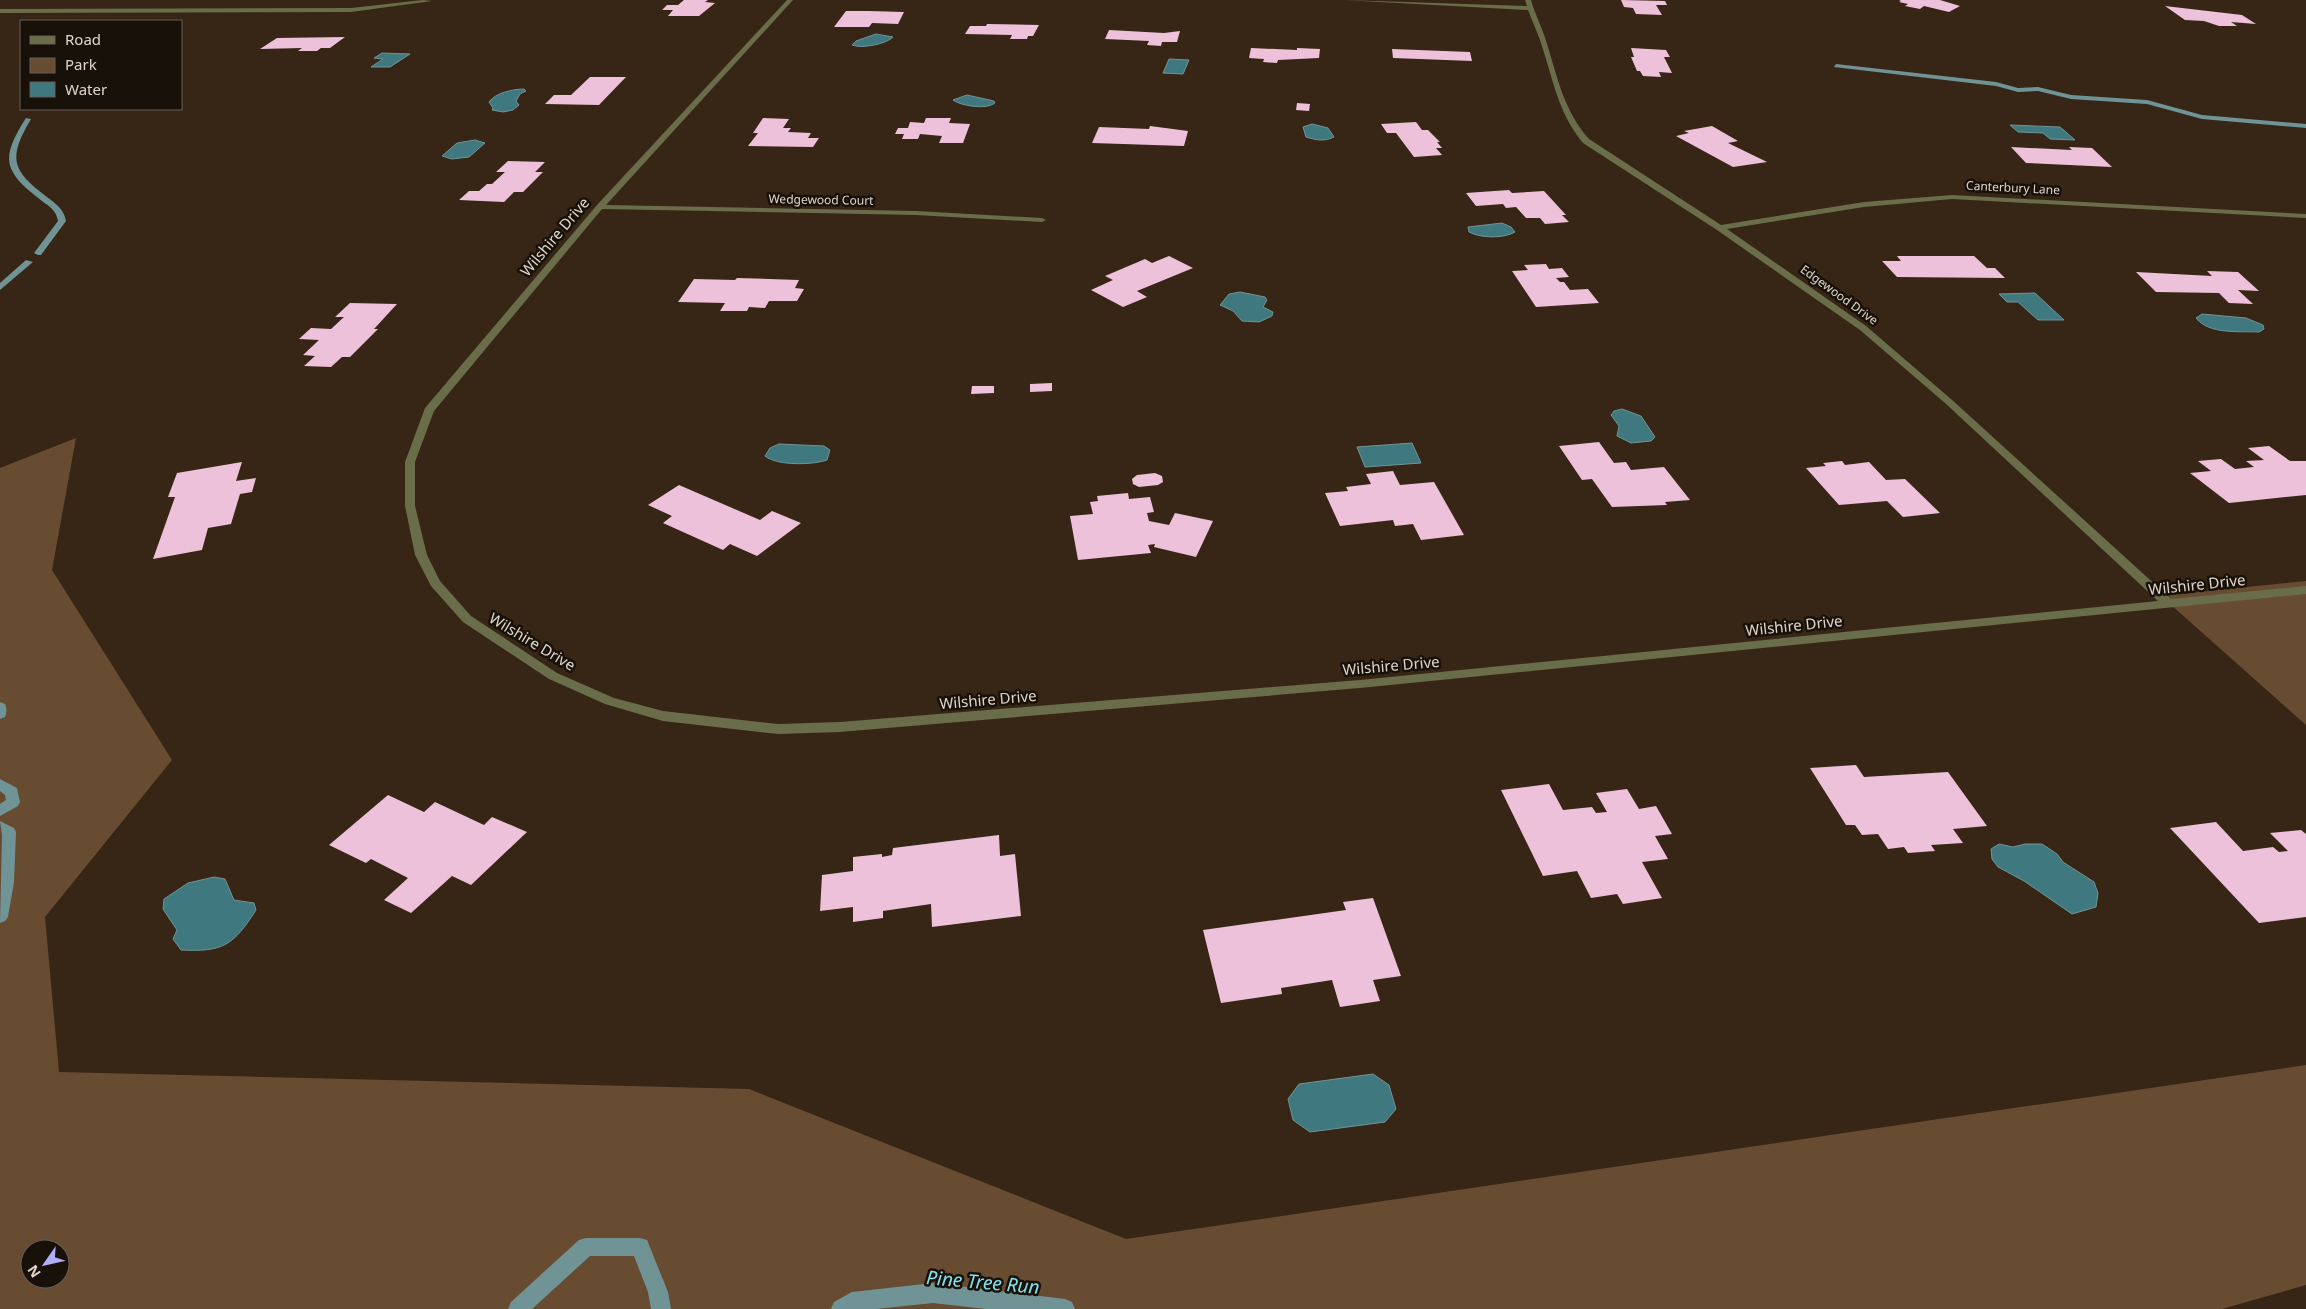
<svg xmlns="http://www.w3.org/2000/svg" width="2306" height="1309" font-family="'Noto Sans',sans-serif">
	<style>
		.green { fill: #674c32; fill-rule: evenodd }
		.water { fill: #407880; stroke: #709496 }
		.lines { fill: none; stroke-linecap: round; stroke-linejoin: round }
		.stream { fill: #709496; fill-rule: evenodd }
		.building { fill: #eec1da }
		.minor { fill: #6a6d49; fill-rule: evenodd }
		.labels { text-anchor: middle; stroke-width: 5; stroke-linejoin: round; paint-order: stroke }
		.far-street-label { font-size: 12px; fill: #e0d4ca; stroke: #181109 }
		.street-label { font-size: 15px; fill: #e0d4ca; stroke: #181109 }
		.near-water-label { font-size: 19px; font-style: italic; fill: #83e0ed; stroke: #181109 }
	</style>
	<rect width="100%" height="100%" fill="#372615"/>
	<g class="green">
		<path d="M 76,438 L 52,570 L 172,760 L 45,917 L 59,1072 L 749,1089 L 1126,1239 L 2306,1065 L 2306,1285 L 2222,1309 L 0,1309 L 0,468 ZM 30,1249 L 60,1249 L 60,1279 L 30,1279 Z"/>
		<polygon points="2306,581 2306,725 2161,596"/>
	</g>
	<g class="water">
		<path d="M 876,34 L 893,37 C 887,44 861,49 852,45 L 856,41 Z"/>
		<polygon points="382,53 410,54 390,67 371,67 383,59 374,58"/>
		<polygon points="1169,59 1189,60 1183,74 1163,73"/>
		<path d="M 524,89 L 526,91 L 520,94 L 516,101 L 519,105 L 513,110 L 503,112 L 492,110 L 493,108 L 489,102 C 495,93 513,89 524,89 Z"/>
		<path d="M 967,95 L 994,101 L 995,103 C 987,110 961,106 953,100 Z"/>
		<path d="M 1312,124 L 1328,128 L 1334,137 C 1324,142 1316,140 1306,137 L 1303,127 Z"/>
		<polygon points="2010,125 2060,127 2075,140 2050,139 2043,133 2018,132"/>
		<polygon points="475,140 485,143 469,157 452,159 442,156 457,143"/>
		<path d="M 1502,223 L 1511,227 L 1515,232 C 1503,239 1480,238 1469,232 L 1468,227 Z"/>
		<polygon points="1240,292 1265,297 1267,300 1263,307 1273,312 1272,316 1259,322 1242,321 1233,311 1220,305 1229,294"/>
		<polygon points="2035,293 2064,320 2038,320 2018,302 2007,302 1999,294"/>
		<path d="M 2202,314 L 2246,318 L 2263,325 L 2264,329 L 2259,332 C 2241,331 2209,335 2196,318 Z"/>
		<polygon points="1622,409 1641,416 1655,437 1651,441 1631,443 1617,436 1619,426 1611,415 1614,411"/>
		<polygon points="1412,443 1421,463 1365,467 1357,447"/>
		<path d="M 779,444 L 824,446 L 830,450 L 827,460 C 813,465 777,466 765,456 L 770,448 Z"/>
		<polygon points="1999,844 2013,847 2025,844 2042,844 2057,854 2063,862 2094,882 2098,893 2096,907 2072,914 2024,881 1998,867 1992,859 1991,849"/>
		<path d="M 214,877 L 225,879 L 234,900 L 254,903 L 256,910 C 233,946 223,952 181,950 L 173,939 L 177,930 L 163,909 L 164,899 L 188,883 Z"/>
		<polygon points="1373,1074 1389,1085 1396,1109 1385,1122 1310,1132 1293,1120 1288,1099 1299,1084"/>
	</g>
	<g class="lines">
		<g class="stream">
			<polygon points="1836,64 1996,82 2018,88 2038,87 2071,95 2147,100 2202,115 2306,124 2306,128 2202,119 2147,104 2071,99 2038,91 2018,92 1996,86 1834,67"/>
			<path d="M 26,118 L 31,119 C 8,158 11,170 47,197 C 56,204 64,209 66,221 L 41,255 L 38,255 L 34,253 L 58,221 C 56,210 50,207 42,201 C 3,171 0,159 26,118 Z"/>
			<polygon points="26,260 33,262 0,290 0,283"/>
			<path d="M 0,702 L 5,704 C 7,708 7,713 5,717 L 0,719 Z"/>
			<polygon points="0,779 17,788 20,802 18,806 0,816 0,804 6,800 5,795 0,791"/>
			<polygon points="0,821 14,828 16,832 14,882 8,917 5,921 0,923 2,835"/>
			<polygon points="586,1238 640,1238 647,1240 668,1292 671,1309 651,1309 648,1292 634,1256 590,1256 532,1309 508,1309 511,1302 579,1240"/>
			<polygon points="933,1283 1065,1299 1072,1302 1075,1309 986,1309 933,1303 876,1309 831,1309 834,1302 852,1292"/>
		</g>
	</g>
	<g class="building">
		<polygon points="684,0 708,0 705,2 715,3 699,16 668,16 673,10 662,10 667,5 678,5"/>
		<polygon points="1621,0 1665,1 1667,5 1656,5 1662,15 1636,14 1633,8 1624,7"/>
		<polygon points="1899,0 1940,0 1960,6 1949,12 1924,6 1920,9 1905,6 1908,4 1899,2 1901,1"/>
		<polygon points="2165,6 2242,15 2256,24 2231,22 2237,26 2219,26 2204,21 2185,20"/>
		<polygon points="846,11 869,11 904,12 898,24 872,23 869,27 834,27"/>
		<polygon points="987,24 1039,25 1033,36 1028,36 1027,39 1010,39 1012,35 965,34 970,26 986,26"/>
		<polygon points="1109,30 1164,33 1180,31 1177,42 1162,42 1161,46 1147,45 1149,41 1105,39"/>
		<polygon points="345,37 330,48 321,48 317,51 298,51 302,48 260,49 277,38"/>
		<polygon points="1251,48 1297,50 1297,48 1320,49 1319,58 1278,60 1277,63 1263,62 1264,59 1249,58"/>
		<polygon points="1631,48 1666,50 1670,57 1664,57 1672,73 1659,72 1661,77 1643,76 1640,71 1637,71 1631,57 1634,57"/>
		<polygon points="1392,49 1470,52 1472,61 1393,58"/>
		<polygon points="590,77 626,77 599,105 545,104 554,95 571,95"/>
		<polygon points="1297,103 1310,104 1309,111 1296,110"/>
		<polygon points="763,118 789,119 783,128 791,128 788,132 811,133 808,138 819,138 813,147 748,146 758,133 753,133"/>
		<polygon points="926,118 951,118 949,123 970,124 963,143 939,143 942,136 920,134 918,139 902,139 904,134 895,134 898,128 908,128 910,122 924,123"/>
		<polygon points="1416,122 1422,130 1428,130 1440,142 1437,142 1442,148 1436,148 1442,155 1414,157 1396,133 1387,133 1381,124"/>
		<polygon points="1150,126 1188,131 1184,146 1092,143 1099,127 1149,129"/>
		<polygon points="1712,126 1738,141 1728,143 1767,162 1733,167 1676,136 1689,133 1684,131"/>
		<polygon points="2011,147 2072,150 2069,147 2092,148 2112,167 2026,163"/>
		<polygon points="508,161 545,162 535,172 543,172 523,192 514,192 504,202 459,200 469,191 479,191 487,184 492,184 505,172 496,172"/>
		<polygon points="1509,190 1512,193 1544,191 1566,215 1562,215 1569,222 1545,224 1540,218 1526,218 1516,207 1506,208 1503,204 1476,206 1466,193"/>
		<polygon points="1169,256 1193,268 1137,291 1147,297 1123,307 1091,290 1113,280 1105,276 1145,259 1152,263"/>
		<polygon points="1897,256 1974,256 1987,268 1995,268 2005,278 1897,277 1882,261 1901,261"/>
		<polygon points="1546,264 1549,269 1562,268 1569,277 1556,278 1560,282 1564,282 1570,290 1588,289 1599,303 1536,307 1512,271 1528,270 1524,265"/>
		<polygon points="2207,271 2238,272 2259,291 2238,290 2253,304 2229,303 2219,293 2156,292 2136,272 2212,276"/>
		<polygon points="737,278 799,280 795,288 804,289 797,301 769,301 765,308 749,307 747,311 720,311 725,303 678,302 694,279 735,280"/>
		<polygon points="350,303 397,304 374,329 378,329 350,357 342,357 331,367 304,366 315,356 303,355 319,340 299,339 311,328 331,329 344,317 335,317"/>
		<polygon points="1052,383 1052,391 1030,392 1030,384"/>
		<polygon points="972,386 994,386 994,393 971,394"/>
		<polygon points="1599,442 1614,463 1626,462 1631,470 1664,467 1690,500 1665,502 1667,505 1612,507 1592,479 1582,480 1559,446"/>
		<polygon points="2269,446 2290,461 2306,461 2306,495 2229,503 2190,473 2211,471 2198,461 2221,459 2235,469 2254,467 2246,461 2264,460 2248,448"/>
		<polygon points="1842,461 1845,465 1869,462 1886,480 1905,479 1940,513 1903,517 1887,501 1839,505 1806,468 1826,466 1823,463"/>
		<polygon points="242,462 236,481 256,478 252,492 240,494 231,524 208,528 202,550 153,559 175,497 168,497 177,473"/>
		<polygon points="1393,471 1400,485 1434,482 1464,535 1421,540 1413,524 1395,526 1393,520 1340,526 1325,493 1348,491 1346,487 1371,484 1366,474"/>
		<polygon points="1155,473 1162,476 1163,482 1158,485 1139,487 1133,484 1132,479 1137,475"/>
		<polygon points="679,485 760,520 772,511 801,523 757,556 730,544 723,550 663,523 672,516 648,505"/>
		<polygon points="1128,493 1129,499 1150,497 1154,512 1147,513 1149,521 1169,525 1175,513 1213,521 1196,557 1154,547 1155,544 1148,545 1151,553 1078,560 1070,516 1093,514 1090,502 1098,501 1097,496"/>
		<polygon points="1856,765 1864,777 1948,772 1987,826 1953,829 1963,843 1931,845 1935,851 1908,853 1904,847 1888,849 1878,834 1862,835 1855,825 1846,825 1810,768"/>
		<polygon points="1549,784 1563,810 1592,807 1596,813 1607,812 1596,793 1627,789 1639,809 1656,806 1672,834 1655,836 1668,859 1642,862 1662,898 1623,904 1617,894 1591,898 1577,871 1543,876 1501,790"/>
		<polygon points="388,795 424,812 435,802 484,825 492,817 527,832 471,885 452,876 411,913 384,900 408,878 371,859 366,863 329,845"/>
		<polygon points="2216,822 2243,851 2273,847 2279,852 2288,851 2270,833 2301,830 2306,834 2306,917 2259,923 2170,828"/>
		<polygon points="999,835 1000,856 1015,854 1021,916 932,927 931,904 883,911 883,918 853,922 853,907 820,911 822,875 853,871 853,857 882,854 882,857 892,855 893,848"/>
		<polygon points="1373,898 1401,976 1373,980 1380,1001 1340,1007 1332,980 1281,988 1282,994 1221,1003 1203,930 1346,910 1343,902"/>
	</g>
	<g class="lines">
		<g class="minor">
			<polygon points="423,0 432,1 351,12 0,13 0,9 351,8"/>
			<path d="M 787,0 L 793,0 L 606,205 L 916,211 L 1042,218 L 1046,220 L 1042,222 L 916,215 L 602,209 L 434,411 L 415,462 L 415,506 L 427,555 L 440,581 L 471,616 L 557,673 L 614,698 L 663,711 L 778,724 L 840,722 L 1360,680 L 2158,601 L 1945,403 L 1860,330 L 1717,230 L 1583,143 C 1558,113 1553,79 1541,43 C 1537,31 1532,21 1528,10 L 1343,0 L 1527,6 L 1525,0 L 1531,0 C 1535,15 1543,29 1547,44 C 1558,79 1564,111 1589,139 L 1721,225 L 1864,202 L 1952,195 L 2306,214 L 2306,218 L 1952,199 L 1864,207 L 1727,229 L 1866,326 L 1951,399 L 2171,599 L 2306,586 L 2306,594 L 1360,688 L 840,732 L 778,734 L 663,721 L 605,704 L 549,679 L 463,622 L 431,586 L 415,555 L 405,506 L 405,462 L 425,408 L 597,205 Z"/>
		</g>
	</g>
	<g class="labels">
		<g class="far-street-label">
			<text transform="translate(2013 188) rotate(3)" y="4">Canterbury Lane</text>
			<text transform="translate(821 200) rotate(1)" y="4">Wedgewood Court</text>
			<text transform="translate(1839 295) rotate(36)" y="4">Edgewood Drive</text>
		</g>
		<g class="street-label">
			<text transform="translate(555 237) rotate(-50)" y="5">Wilshire Drive</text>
			<text transform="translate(2197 585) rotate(-6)" y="5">Wilshire Drive</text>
			<text transform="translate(1794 626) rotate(-6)" y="5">Wilshire Drive</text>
			<text transform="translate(532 642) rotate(31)" y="5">Wilshire Drive</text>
			<text transform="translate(1391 666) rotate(-5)" y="5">Wilshire Drive</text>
			<text transform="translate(988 700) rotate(-5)" y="5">Wilshire Drive</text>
		</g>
		<g class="near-water-label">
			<text transform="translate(983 1282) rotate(5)" y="7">Pine Tree Run</text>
		</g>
	</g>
	<rect x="20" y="20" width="162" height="90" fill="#181109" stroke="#685f56"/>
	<rect x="30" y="36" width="25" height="8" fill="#6a6d49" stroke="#685f56"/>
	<text x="65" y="45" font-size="15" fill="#e0d4ca">Road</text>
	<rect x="30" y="58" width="25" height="15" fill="#674c32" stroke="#685f56"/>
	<text x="65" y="70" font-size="15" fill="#e0d4ca">Park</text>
	<rect x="30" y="82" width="25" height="15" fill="#407880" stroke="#685f56"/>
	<text x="65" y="95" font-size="15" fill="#e0d4ca">Water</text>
	<g transform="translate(45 1264) rotate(236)"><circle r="24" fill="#181109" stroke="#685f56"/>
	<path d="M0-4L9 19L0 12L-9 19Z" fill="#b1adfa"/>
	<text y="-8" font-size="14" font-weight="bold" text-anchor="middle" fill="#e0d4ca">N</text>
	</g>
</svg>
